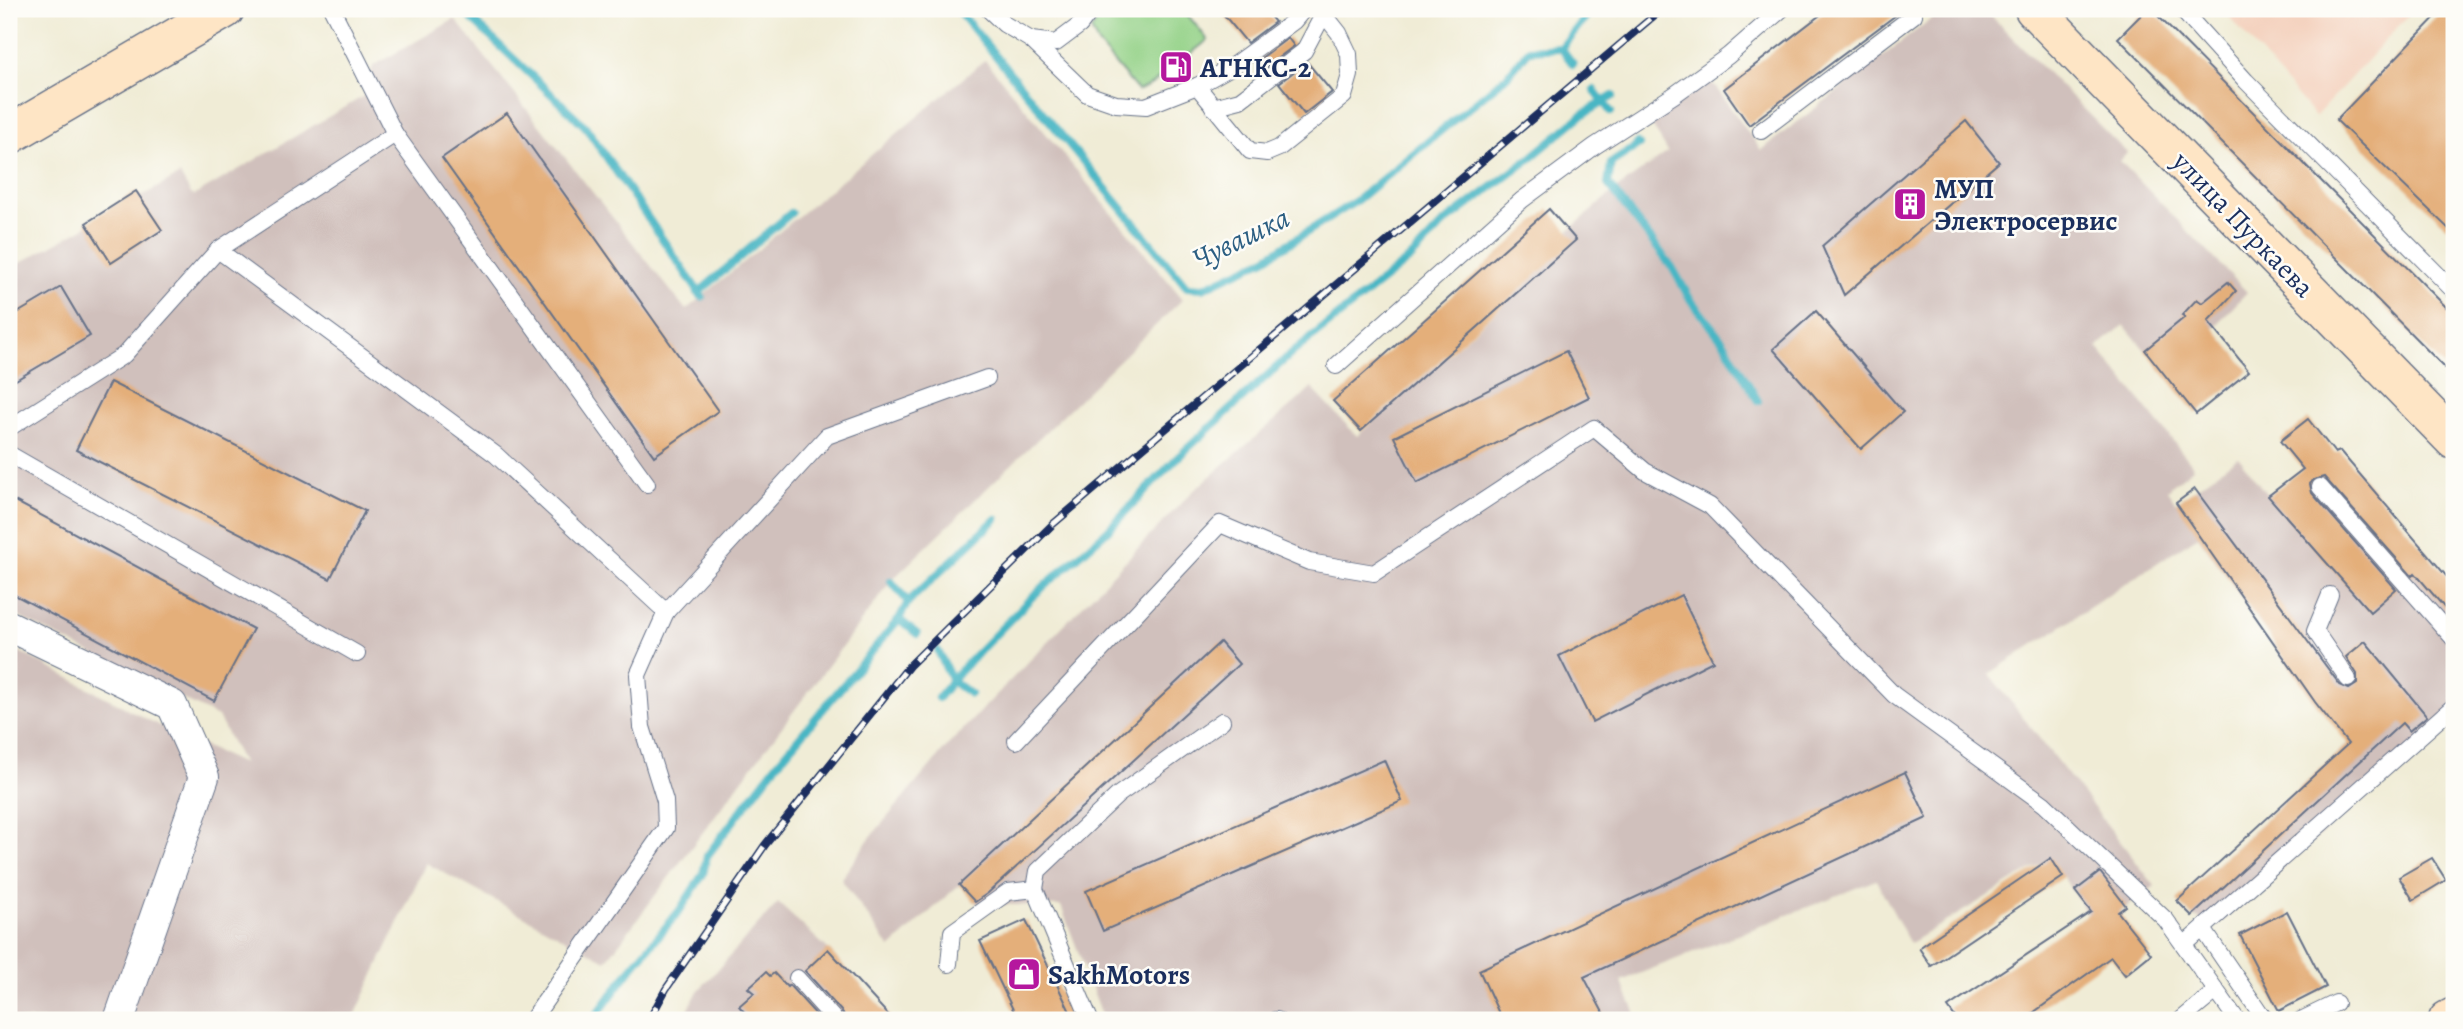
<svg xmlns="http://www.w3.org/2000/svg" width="2463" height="1029" font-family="Alegreya,serif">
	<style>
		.built { fill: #f4d3c0 }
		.industrial { fill: #d0c0bc }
		.green { fill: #94d288; stroke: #588073; stroke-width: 2 }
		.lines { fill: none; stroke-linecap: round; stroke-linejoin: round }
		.stream { stroke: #49b6c4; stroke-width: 8 }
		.building { fill: #e4af7a }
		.lane-casing { stroke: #667188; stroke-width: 18 }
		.street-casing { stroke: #667188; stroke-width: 32 }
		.secondary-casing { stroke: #667188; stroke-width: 41 }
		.lane { stroke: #fff; stroke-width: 16 }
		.street { stroke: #fff; stroke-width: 30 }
		.secondary { stroke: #fee5c5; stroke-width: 38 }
		.rail-casing { stroke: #1b2f5e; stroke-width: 8 }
		.rail { stroke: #fdfcf7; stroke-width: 5; stroke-dasharray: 16; stroke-linecap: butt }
		.labels { text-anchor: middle; stroke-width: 5; stroke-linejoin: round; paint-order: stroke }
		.poi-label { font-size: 28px; font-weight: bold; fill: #1b2f5e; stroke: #fdfcf7; text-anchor: start }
		.street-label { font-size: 28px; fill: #1b2f5e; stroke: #fdfcf7 }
		.water-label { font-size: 30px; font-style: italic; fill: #2b5e82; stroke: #fdfcf7 }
	</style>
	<rect width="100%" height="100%" fill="#fdfcf7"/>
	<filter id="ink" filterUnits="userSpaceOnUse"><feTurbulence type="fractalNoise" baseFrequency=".0143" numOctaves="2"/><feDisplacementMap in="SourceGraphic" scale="14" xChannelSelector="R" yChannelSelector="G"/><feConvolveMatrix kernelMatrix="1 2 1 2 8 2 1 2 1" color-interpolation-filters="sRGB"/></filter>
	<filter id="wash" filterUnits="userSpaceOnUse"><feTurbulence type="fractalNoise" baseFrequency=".00686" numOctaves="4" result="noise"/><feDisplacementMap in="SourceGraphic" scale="28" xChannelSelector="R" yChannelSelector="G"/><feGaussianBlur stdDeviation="1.57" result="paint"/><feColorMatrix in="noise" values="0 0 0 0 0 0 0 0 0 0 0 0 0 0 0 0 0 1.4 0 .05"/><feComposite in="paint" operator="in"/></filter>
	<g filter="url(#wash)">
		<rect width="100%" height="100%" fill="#f0ecd6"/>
		<polygon class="built" points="2223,9 2414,9 2315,117"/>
		<g class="industrial">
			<polygon points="1944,9 1984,9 2127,153 2120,161 2247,292 2214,328 2186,351 2168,331 2145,350 2124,325 2097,347 2194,467 2167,490 2176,503 2238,457 2268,496 2304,470 2340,451 2454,585 2454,717 2217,926 2192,916 2177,901 2348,743 2315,702 2198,536 1989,674 2155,886 2097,929 2051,858 1910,943 1876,880 1621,981 1639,1020 1104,1020 1061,906 977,904 959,885 890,948 841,879 869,839 948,745 1191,493 1312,388 1357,436 1576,240 1568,231 1618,188 1668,152 1650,122 1709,78 1761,150"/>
			<polygon points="455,19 686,310 985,60 1183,299 893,579 606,961 426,863 353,1020 9,1020 9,646 158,725 243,764 218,717 9,612 9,269 180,175 191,194 195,195 364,96 373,66"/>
			<polygon points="778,903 828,949 893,1020 683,1020 698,991"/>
		</g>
		<polygon class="green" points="1106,9 1183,9 1208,40 1152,84 1138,91 1098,44 1091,30"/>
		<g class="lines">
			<g class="stream">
				<polyline points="461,9 585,126 702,297"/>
				<polyline points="957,9 1187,287 1203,288 1263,260 1356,201 1507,76 1529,50 1561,48 1592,9"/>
				<polyline points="1561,48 1573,64"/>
				<polyline points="1594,90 1611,112"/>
				<polyline points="1637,143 1639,145 1611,163 1608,184 1672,267 1690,299 1725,344 1758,401"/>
				<polyline points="698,293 791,213"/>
				<polyline points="908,602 996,519"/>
				<polyline points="899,619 917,634"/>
				<polyline points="938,651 952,681 970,694"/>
				<polyline points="938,698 959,672 1033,596 1106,532 1177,458 1293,352 1412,257 1444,223 1528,160 1582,115 1613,96"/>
				<polyline points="593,1020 631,969 680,910 703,874 707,856 744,807 781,759 899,619 908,602 891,581"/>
			</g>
		</g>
		<g id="blocks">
			<g class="building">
				<polygon points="1219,9 1264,9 1275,22 1247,43"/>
				<polygon points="1828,9 1900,9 1900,12 1749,125 1724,89"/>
				<polygon points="2147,9 2151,9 2454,315 2454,377 2118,38"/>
				<polygon points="2443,9 2454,9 2454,234 2336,120"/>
				<polygon points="1288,38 1294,46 1266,67 1260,59"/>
				<polygon points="1307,62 1332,92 1304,114 1279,83"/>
				<polygon points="507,113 718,411 654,456 442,158"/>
				<polygon points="1966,121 1999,162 1844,295 1822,246"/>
				<polygon points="136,191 162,230 111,263 86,223"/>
				<polygon points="1549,209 1576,240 1361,431 1333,401"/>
				<polygon points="2228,282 2236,291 2208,321 2249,371 2196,414 2145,350 2185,317 2182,315 2197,299 2202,303"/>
				<polygon points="61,287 90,336 9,384 9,318"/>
				<polygon points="1816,311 1903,412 1861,449 1773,349"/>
				<polygon points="1566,351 1589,397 1417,483 1394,437"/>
				<polygon points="110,382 365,511 330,579 76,450"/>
				<polygon points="2308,419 2335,453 2340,451 2454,585 2454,619 2415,573 2412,576 2324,477 2313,480 2310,484 2312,493 2396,589 2370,612 2268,496 2303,469 2280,441"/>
				<polygon points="2195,489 2340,685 2349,689 2357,684 2357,674 2346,657 2365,641 2427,716 2409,731 2402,723 2192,916 2177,901 2348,744 2315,702 2176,503"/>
				<polygon points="9,498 253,629 214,701 9,592"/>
				<polygon points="1681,595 1713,661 1592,722 1559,656"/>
				<polygon points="1220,642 1239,664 988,893 975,902 959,885"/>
				<polygon points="1384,760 1402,801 1103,931 1086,891"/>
				<polygon points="1905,772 1927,818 1584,977 1607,1020 1502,1020 1479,970"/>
				<polygon points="2051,858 2063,877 1931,966 1919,948"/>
				<polygon points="2432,858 2446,880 2413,900 2399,877"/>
				<polygon points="2100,872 2126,906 2118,912 2151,954 2125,975 2111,957 2023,1020 1957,1020 1948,1007 2091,912 2075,891"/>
				<polygon points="2287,911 2326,987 2279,1011 2240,935"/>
				<polygon points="1026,920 1074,1020 1018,1020 980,941"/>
				<polygon points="828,949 893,1020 845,1020 843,1013 805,971"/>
				<polygon points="766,972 770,976 774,973 787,987 789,985 821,1020 751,1020 739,1006 754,993 748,988"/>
			</g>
		</g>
	</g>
	<g filter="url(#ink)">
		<use href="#blocks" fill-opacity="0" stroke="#667188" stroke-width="2"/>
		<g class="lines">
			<g class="lane-casing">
				<g id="lane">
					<polyline points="988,9 1004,24 1031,40 1087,94 1116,104 1146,106 1197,86 1231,67 1294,21 1304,9"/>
					<polyline points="2181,9 2246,81 2454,291"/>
					<polyline points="1031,40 1056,43 1080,25 1092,9"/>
					<polyline points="1197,86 1250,151 1267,153 1279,148 1344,96 1350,75 1349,54 1339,33 1320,9"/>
					<polyline points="1213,107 1240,100 1304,51 1323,15"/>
					<polyline points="1761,131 1914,15 1910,9"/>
					<polyline points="395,134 647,484"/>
					<polyline points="218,250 496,455 666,612 827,436 987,378"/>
					<polyline points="1336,366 1522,200 1595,146 1674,95 1728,56 1782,9"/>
					<polyline points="9,428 124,355 218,250 395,134 332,9"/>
					<polyline points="9,454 357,654"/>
					<polyline points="2320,487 2454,639"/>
					<polyline points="2330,595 2315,631 2348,679"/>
					<polyline points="1016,741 1220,524 1309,562 1374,573 1594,428 1645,471 1710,506 1894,695 2044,804 2166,920 2237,1020"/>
					<polyline points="2203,929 2265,1020"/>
					<polyline points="2184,945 2454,706"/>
					<polyline points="949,964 952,932 1008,892 1035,889"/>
					<polyline points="797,978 835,1020"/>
					<polyline points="532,1020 666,828 665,801 642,727 638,675 666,612"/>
					<polyline points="1090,1020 1035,889 1038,871 1118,795 1222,721"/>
					<polyline points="1275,1020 1277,1020"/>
					<polyline points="2181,1020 2216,991"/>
					<polyline points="2301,1020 2336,1003"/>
				</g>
			</g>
			<g class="street-casing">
				<polyline id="street" points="9,626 172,705 204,777 119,1020"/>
			</g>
			<g class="secondary-casing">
				<g id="secondary">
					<polyline points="2034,9 2454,440"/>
					<polyline points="9,135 225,9"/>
					<polyline points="2448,1020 2454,1017"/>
				</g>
			</g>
			<use href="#lane" class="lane"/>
			<use href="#street" class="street"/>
			<use href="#secondary" class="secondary"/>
			<g class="rail-casing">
				<polyline id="rail" points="649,1020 666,989 765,845 909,666 1052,525 1662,9"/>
			</g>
			<use href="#rail" class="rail"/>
		</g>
	</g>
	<defs>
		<g id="fuel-square" transform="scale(1.75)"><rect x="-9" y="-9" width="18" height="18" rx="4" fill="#b5179e" stroke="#fdfcf7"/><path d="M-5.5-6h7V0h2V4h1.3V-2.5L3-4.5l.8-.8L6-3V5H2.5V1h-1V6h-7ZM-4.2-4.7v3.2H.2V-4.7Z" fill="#fff"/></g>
		<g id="building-square" transform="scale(1.75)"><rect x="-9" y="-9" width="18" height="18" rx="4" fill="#b5179e" stroke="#fdfcf7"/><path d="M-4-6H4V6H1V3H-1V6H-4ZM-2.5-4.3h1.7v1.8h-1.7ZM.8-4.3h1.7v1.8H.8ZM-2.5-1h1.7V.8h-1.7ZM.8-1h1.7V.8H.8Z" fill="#fff"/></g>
		<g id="shop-square" transform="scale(1.75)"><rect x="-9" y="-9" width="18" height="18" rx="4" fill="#b5179e" stroke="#fdfcf7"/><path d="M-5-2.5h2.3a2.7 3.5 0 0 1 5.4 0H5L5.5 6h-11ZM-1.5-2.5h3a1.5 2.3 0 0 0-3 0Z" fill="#fff"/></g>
	</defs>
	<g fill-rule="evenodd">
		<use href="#fuel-square" x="1176" y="67"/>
		<use href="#building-square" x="1910" y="204"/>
		<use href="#shop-square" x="1024" y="974"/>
	</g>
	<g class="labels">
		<g class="poi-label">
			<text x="1200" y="77">АГНКС-2</text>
			<text x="1934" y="198">МУП<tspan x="1934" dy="32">Электросервис</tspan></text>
			<text x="1048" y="984">SakhMotors</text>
		</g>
		<g class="street-label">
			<text transform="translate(2244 224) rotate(46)" y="10">улица Пуркаева</text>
		</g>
		<g class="water-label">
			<text transform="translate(1241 238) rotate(-26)" y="10">Чувашка</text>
		</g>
	</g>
	<rect width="2463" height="1029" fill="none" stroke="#fdfcf7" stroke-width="35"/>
</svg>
